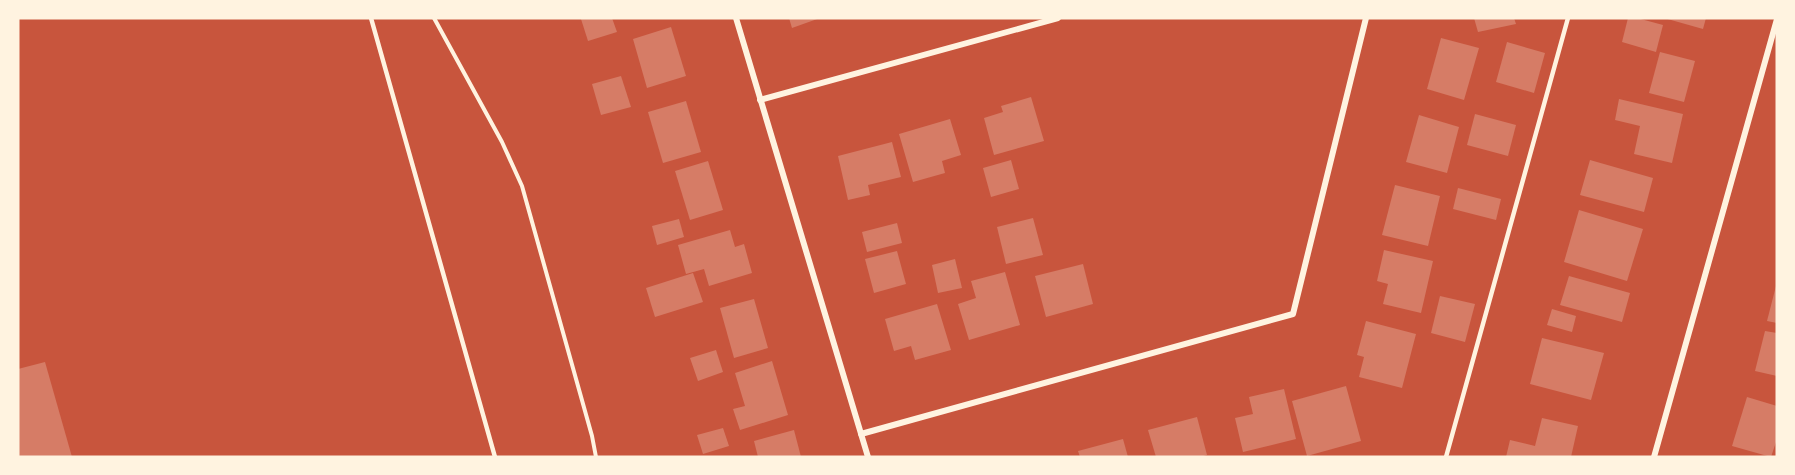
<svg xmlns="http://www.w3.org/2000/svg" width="1795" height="475" font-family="'PT Sans Narrow',sans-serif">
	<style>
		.building { fill: #d67c66 }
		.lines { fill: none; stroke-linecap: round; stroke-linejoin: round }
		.path { stroke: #fff3e0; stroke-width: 4 }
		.service { stroke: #fff3e0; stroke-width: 4.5 }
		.minor { stroke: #fff3e0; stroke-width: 6 }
	</style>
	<rect width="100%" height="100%" fill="#c8553d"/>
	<g class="building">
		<polygon points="583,18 612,18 617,32 588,41 581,19"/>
		<polygon points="789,18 820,18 792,28"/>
		<polygon points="1474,18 1514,18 1516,24 1478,32"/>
		<polygon points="1628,18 1637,18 1663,25 1656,52 1622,42"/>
		<polygon points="1664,18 1706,18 1703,29"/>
		<polygon points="671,27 686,76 647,88 633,39"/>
		<polygon points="1441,38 1479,48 1464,100 1427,89"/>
		<polygon points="1507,42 1545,53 1534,93 1496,82"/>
		<polygon points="1660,52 1695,61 1684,102 1649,93"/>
		<polygon points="621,76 631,107 601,115 592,84"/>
		<polygon points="1031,97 1044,141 994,155 984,118 1003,112 1001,106"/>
		<polygon points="1619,99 1683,114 1672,163 1634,154 1640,126 1615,120"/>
		<polygon points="686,101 701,152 663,163 648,112"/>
		<polygon points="1475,114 1516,125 1508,156 1467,145"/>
		<polygon points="1419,115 1459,127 1447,173 1406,162"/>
		<polygon points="950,119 961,155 942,161 945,173 913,182 899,134"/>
		<polygon points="892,142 901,177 868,185 870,195 848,200 838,156"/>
		<polygon points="1011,160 1019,189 991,197 983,168"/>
		<polygon points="1590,160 1653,178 1644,212 1580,195"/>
		<polygon points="708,161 723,210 690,220 675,171"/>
		<polygon points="1395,185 1440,196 1428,246 1382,235"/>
		<polygon points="1458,188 1501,199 1496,220 1453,209"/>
		<polygon points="1579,210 1643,229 1627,281 1564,262"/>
		<polygon points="1033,218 1043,255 1006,264 997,227"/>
		<polygon points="679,219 684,237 657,245 652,226"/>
		<polygon points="897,223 902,243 867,252 862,232"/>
		<polygon points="730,230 735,247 744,244 752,273 709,286 704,269 686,274 678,245"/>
		<polygon points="1384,250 1433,261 1421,313 1383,304 1388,284 1377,281"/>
		<polygon points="897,251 906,284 874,293 865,259"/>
		<polygon points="955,259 962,288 938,293 932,265"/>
		<polygon points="1083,264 1093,304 1046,317 1035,276"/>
		<polygon points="1005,272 1020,325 969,340 958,304 976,298 971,281"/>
		<polygon points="693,273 703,302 655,317 646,288"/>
		<polygon points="1569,276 1630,293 1622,322 1560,305"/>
		<polygon points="1776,286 1777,286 1777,323 1767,321"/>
		<polygon points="1440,296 1475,304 1465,342 1431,333"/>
		<polygon points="754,299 768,348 734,358 720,308"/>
		<polygon points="937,304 951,350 915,360 911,346 894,351 885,319"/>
		<polygon points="1552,309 1576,316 1572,332 1547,325"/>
		<polygon points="1366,321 1416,334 1402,388 1359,377 1364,357 1357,355"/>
		<polygon points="1765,331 1777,333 1777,376 1755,371"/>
		<polygon points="1542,338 1604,353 1591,400 1530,384"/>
		<polygon points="716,350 723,372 698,381 690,358"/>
		<polygon points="772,361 788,415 740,430 733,409 745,406 735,373"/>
		<polygon points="45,362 72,457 18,457 18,369"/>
		<polygon points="1346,386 1361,441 1307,456 1292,401"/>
		<polygon points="1284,389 1296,439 1243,452 1235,418 1253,414 1249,397"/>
		<polygon points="1747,397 1777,406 1777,439 1771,457 1732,446"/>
		<polygon points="1197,417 1207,455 1200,457 1156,457 1148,430"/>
		<polygon points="1542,418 1578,426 1571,457 1506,457 1510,440 1535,446"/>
		<polygon points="723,428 729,446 703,454 697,435"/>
		<polygon points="794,430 801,457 758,457 754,441"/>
		<polygon points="1123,439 1128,457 1080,457 1078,451"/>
	</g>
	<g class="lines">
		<polyline class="path" points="434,18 502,142 522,186 592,436 596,457"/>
		<g class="service">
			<polyline points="371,18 495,457"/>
			<polyline points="1446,457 1568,18"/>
		</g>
		<g class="minor">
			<polyline points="736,18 868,457"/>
			<polyline points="760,100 1058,18"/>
			<polyline points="861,434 1293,314 1366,18"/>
			<polyline points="1654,457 1777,19"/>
		</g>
	</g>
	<rect width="1795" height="475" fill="none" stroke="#fff3e0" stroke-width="39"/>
</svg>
